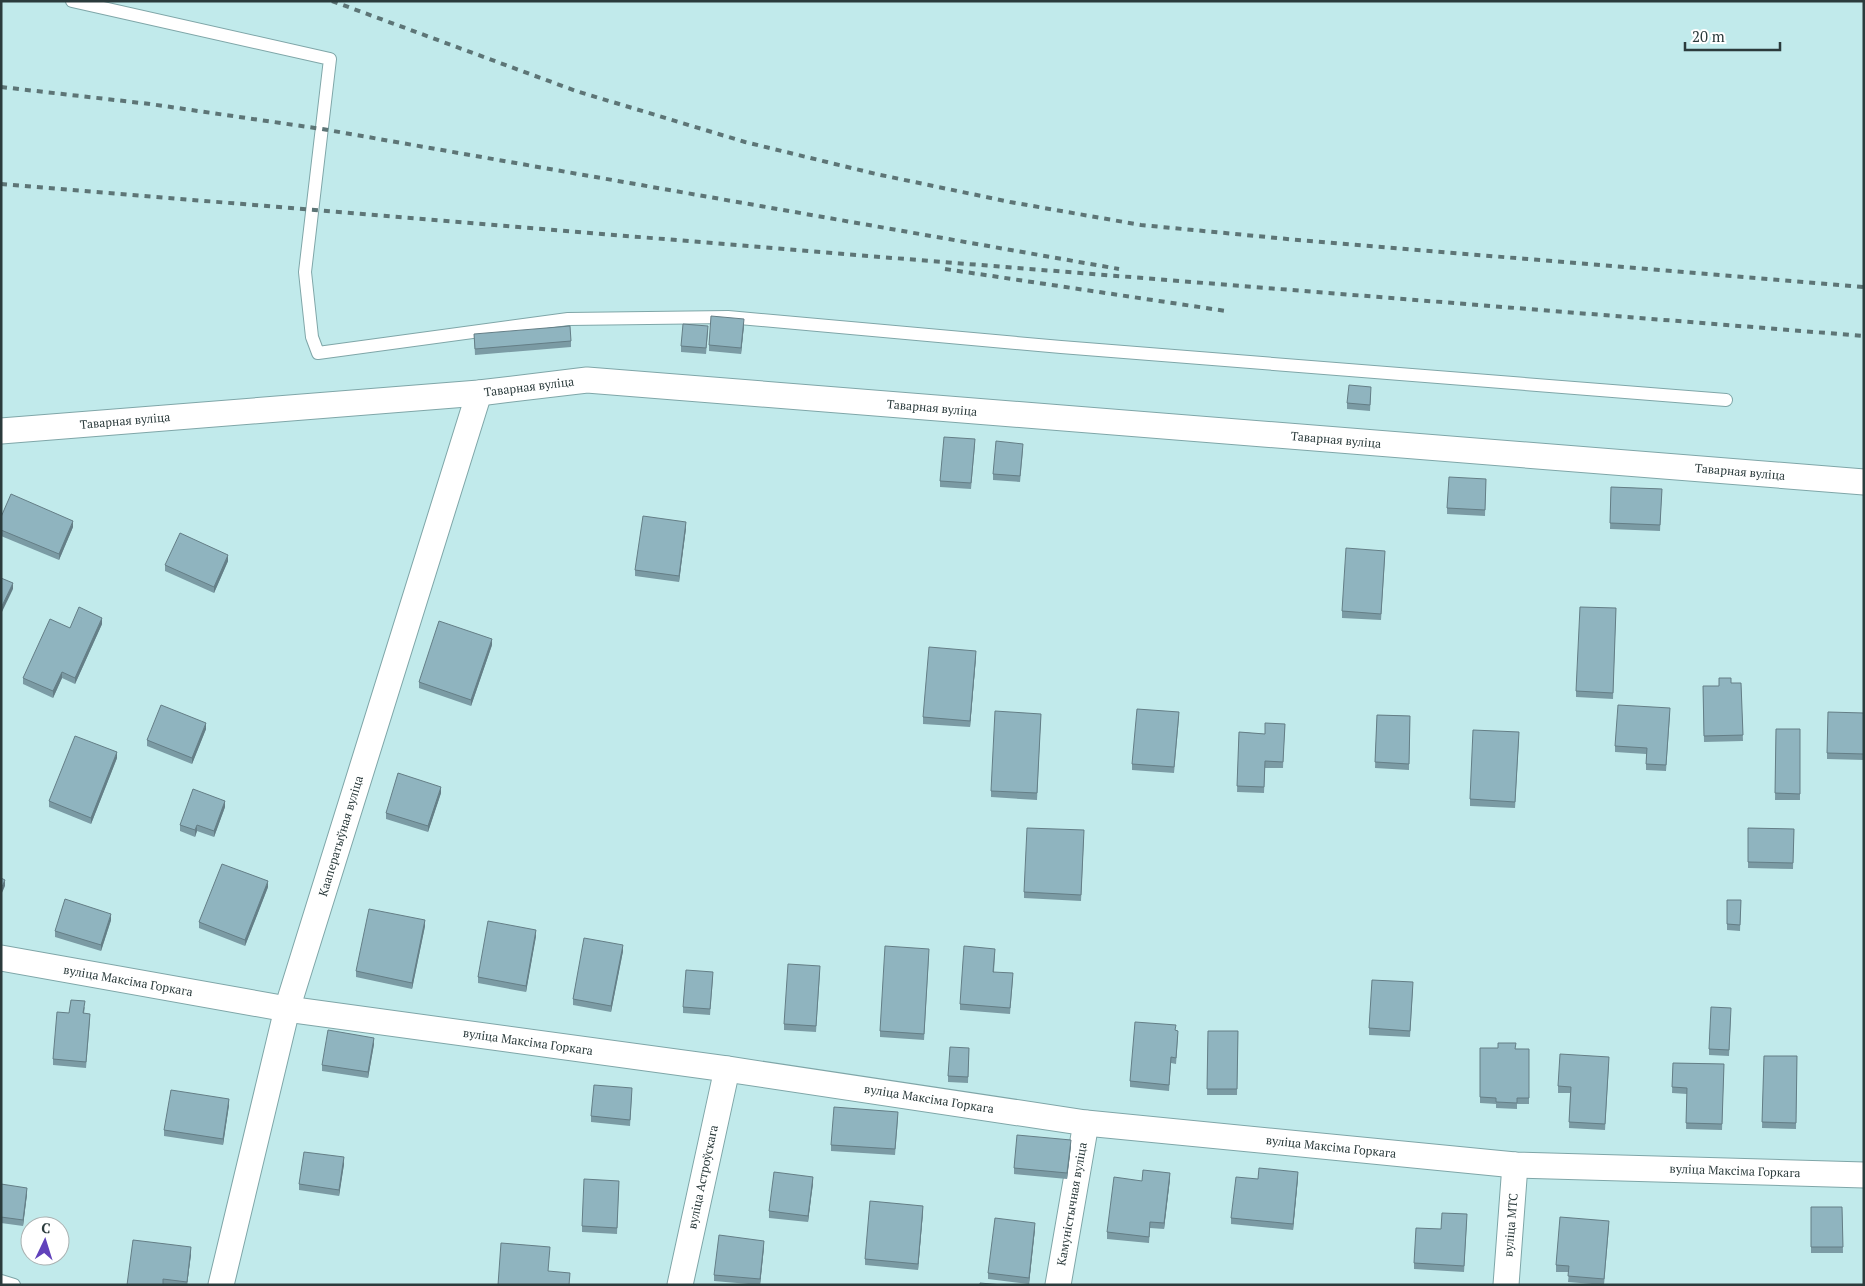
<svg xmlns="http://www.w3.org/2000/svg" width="1865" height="1286" font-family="'PT Serif',serif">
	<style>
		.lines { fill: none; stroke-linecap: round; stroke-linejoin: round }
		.lane-casing { stroke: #7fa6a8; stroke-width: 14 }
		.street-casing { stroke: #7fa6a8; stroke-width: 27 }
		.lane { stroke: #fff; stroke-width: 12 }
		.street { stroke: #fff; stroke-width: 25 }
		.rail { stroke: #5d7576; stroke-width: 4; stroke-dasharray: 6 6; stroke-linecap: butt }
		.wall { fill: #7b9ba4 }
		.shaded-wall { fill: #647e86 }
		.building { fill: #8fb4bf; stroke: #647e86 }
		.labels { text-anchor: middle; stroke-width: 4; stroke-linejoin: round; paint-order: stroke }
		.street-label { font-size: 12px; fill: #2b3b3c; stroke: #fff }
	</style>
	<rect width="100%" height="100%" fill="#c1eaeb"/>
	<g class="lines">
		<g class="lane-casing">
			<g id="lane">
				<polyline points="72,1 330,59 305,272 312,337 318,353 568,319 728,317 1061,347 1726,400"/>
				<polyline points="1,1281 14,1285"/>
			</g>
		</g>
		<g class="street-casing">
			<g id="street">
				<polyline points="1,431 479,393 587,380 1864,482"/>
				<polyline points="1,958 287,1009 727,1069 1086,1123 1515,1165 1864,1175"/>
				<polyline points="221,1285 287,1009 479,393"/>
				<polyline points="680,1285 727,1069"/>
				<polyline points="1058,1285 1086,1123"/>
				<polyline points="1506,1285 1515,1165"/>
			</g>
		</g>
		<use href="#lane" class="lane"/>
		<use href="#street" class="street"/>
		<g class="rail">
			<polyline points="332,1 576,91 745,142 876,174 1010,202 1141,225 1298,240 1864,287"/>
			<polyline points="1,87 150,104 322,129 1119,269"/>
			<polyline points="1,184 856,255 1864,336"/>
			<polyline points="945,269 1226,311"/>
		</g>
	</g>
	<g class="wall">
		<polygon points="744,325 741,354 709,351 709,345"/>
		<polygon points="708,332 706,354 681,352 681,346"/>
		<polygon points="474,334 571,341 571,347 475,355"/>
		<polygon points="1371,393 1370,411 1347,409 1347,403"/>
		<polygon points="975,445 971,489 940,487 940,481"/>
		<polygon points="1023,450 1020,482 993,480 993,474"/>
		<polygon points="1486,479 1485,516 1447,514 1447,508"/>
		<polygon points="1611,487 1662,489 1660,531 1610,529"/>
		<polygon points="1,517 73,527 59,560 1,536"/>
		<polygon points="686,528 679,582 635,576 635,570"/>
		<polygon points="1385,557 1381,620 1342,618 1342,611"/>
		<polygon points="228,561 214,593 165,571 165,565"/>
		<polygon points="1616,608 1613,699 1576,697 1576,691"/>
		<polygon points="102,624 75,684 62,678 53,698 23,684 23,678 70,628"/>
		<polygon points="492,645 471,706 419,688 419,682"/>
		<polygon points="976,657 970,727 923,724 923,717"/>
		<polygon points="1731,683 1741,683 1743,741 1704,742 1703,686 1719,686"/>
		<polygon points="1864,713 1864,760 1827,759 1827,753"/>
		<polygon points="1041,714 1037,800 991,797 991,791"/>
		<polygon points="1670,714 1666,771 1646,770 1646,754 1615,752 1615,746"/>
		<polygon points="1377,715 1410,716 1409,770 1375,768"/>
		<polygon points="1179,718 1174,773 1132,770 1132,764"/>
		<polygon points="1285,724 1283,768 1265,768 1264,793 1237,792 1239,732 1265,734"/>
		<polygon points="206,729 192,764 147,746 147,740"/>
		<polygon points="1776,729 1800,729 1800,800 1775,800"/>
		<polygon points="1519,738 1515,808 1470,806 1470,799"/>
		<polygon points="117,758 91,824 49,807 49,801"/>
		<polygon points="441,793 428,832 386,819 386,813"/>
		<polygon points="225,807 214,837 197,831 195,837 180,831 180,825"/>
		<polygon points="1748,828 1794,829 1793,869 1748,868"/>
		<polygon points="1084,836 1081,901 1024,898 1024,892"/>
		<polygon points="268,887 245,946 199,928 199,922"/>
		<polygon points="1741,900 1740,931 1727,930 1727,924"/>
		<polygon points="111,920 101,951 55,937 55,931"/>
		<polygon points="425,926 412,989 356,977 356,971"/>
		<polygon points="536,936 526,992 478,983 478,977"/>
		<polygon points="623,951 611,1012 573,1005 573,999"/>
		<polygon points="929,955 924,1040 880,1037 880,1031"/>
		<polygon points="995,955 994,972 1013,979 1010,1014 960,1010 960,1004"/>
		<polygon points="820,972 816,1032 784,1030 784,1024"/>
		<polygon points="713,978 710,1015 683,1013 683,1007"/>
		<polygon points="1413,988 1410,1037 1369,1035 1369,1028"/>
		<polygon points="85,1007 84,1013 90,1020 86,1068 53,1065 53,1059 69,1013"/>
		<polygon points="1731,1014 1729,1056 1709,1055 1709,1049"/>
		<polygon points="1176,1030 1178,1037 1176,1064 1171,1063 1169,1091 1130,1087 1130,1081"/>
		<polygon points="1208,1031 1238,1031 1237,1095 1207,1095"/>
		<polygon points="374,1044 368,1078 322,1071 322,1065"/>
		<polygon points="969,1048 968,1083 948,1082 948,1076"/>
		<polygon points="1480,1048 1529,1049 1529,1104 1517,1104 1517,1109 1496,1108 1496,1104 1480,1103"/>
		<polygon points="1764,1056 1797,1056 1796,1129 1762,1128"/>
		<polygon points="1609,1063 1605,1130 1569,1128 1570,1093 1558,1093 1558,1086"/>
		<polygon points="1673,1063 1724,1064 1722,1130 1686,1129 1687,1094 1672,1093"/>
		<polygon points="632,1094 630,1126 591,1122 591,1116"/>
		<polygon points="229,1105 223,1145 164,1136 164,1130"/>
		<polygon points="898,1119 895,1155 831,1151 831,1145"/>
		<polygon points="1071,1146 1067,1179 1014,1174 1014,1168"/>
		<polygon points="344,1164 339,1196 299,1190 299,1184"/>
		<polygon points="1298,1178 1293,1230 1231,1224 1231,1218 1258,1179"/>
		<polygon points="1170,1179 1164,1229 1150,1228 1149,1243 1107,1239 1107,1232 1142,1181"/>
		<polygon points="619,1181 617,1234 582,1232 582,1226"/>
		<polygon points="813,1183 808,1222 769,1218 769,1211"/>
		<polygon points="1,1184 27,1194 23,1226 1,1223"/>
		<polygon points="1811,1207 1842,1207 1843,1253 1811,1253"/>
		<polygon points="923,1212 918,1270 865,1265 865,1259"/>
		<polygon points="1467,1220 1464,1272 1414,1269 1414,1263 1441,1229"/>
		<polygon points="1609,1227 1604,1285 1568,1282 1569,1272 1556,1272 1556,1265"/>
		<polygon points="1035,1229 1029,1284 988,1279 988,1273"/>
		<polygon points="764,1247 760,1285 714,1281 714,1275"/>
		<polygon points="191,1254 187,1285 127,1285"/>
	</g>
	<g class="shaded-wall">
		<polygon points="744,319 744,325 741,354 741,348"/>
		<polygon points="73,521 73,527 59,560 59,554"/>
		<polygon points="686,522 686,528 679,582 679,576"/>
		<polygon points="228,555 228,561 214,593 214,587"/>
		<polygon points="13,583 13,589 1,614 1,608"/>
		<polygon points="102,618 102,624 75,684 75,678"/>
		<polygon points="492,639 492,645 471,706 471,700"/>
		<polygon points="976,651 976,657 970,727 970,721"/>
		<polygon points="62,672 62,678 53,698 53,691"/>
		<polygon points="206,723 206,729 192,764 192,758"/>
		<polygon points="117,752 117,758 91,824 91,818"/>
		<polygon points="441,787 441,793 428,832 428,826"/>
		<polygon points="225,801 225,807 214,837 214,831"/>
		<polygon points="197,825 197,831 195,837 195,830"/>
		<polygon points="5,880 5,886 1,895 1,889"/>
		<polygon points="268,881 268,887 245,946 245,940"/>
		<polygon points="111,914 111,920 101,951 101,945"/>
		<polygon points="425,920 425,926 412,989 412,983"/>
		<polygon points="536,930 536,936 526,992 526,986"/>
		<polygon points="623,945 623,951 611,1012 611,1006"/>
		<polygon points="374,1038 374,1044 368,1078 368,1072"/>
		<polygon points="229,1099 229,1105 223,1145 223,1139"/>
		<polygon points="1071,1140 1071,1146 1067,1179 1067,1173"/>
		<polygon points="344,1157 344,1164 339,1196 339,1190"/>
		<polygon points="1298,1172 1298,1178 1293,1230 1293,1224"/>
		<polygon points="1170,1173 1170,1179 1164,1229 1164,1223"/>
		<polygon points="813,1177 813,1183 808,1222 808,1216"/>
		<polygon points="27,1188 27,1194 23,1226 23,1220"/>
		<polygon points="923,1206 923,1212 918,1270 918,1264"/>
		<polygon points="1035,1223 1035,1229 1029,1284 1029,1278"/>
		<polygon points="764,1241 764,1247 760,1285 760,1279"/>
		<polygon points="191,1247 191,1254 187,1285 187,1282"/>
	</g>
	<g class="building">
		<polygon points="711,316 744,319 741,348 709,345"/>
		<polygon points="683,324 708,326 706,348 681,346"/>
		<polygon points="570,326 571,341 475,349 474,334"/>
		<polygon points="1349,385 1371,387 1370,405 1347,403"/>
		<polygon points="944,437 975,439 971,483 940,481"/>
		<polygon points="996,441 1023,444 1020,476 993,474"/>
		<polygon points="1449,477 1486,479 1485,510 1447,508"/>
		<polygon points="1611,487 1662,489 1660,525 1610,523"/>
		<polygon points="11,494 73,521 59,554 1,530 1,517"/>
		<polygon points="643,516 686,522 679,576 635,570"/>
		<polygon points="180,533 228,555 214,587 165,565"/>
		<polygon points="1346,548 1385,551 1381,614 1342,611"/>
		<polygon points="1,578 13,583 1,608"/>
		<polygon points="79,607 102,618 75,678 62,672 53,691 23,678 50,619 70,628"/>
		<polygon points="1580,607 1616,608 1613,693 1576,691"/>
		<polygon points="439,621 492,639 471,700 419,682"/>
		<polygon points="929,647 976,651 970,721 923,717"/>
		<polygon points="1719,678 1731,678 1731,683 1741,683 1743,735 1704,736 1703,686 1719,686"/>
		<polygon points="161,705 206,723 192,758 147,740"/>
		<polygon points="1618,705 1670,708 1666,765 1646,764 1647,748 1615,746"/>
		<polygon points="1137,709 1179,712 1174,767 1132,764"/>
		<polygon points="995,711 1041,714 1037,793 991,791"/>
		<polygon points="1828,712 1864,713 1864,754 1827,753"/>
		<polygon points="1377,715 1410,716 1409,764 1375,762"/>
		<polygon points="1265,723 1285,724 1283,762 1265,761 1264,787 1237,786 1239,732 1265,734"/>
		<polygon points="1776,729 1800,729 1800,794 1775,793"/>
		<polygon points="1473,730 1519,732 1515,802 1470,799"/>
		<polygon points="75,736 117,752 91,818 49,801"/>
		<polygon points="398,773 441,787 428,826 386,813"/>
		<polygon points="193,789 225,801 214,831 197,825 195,830 180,825"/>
		<polygon points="1027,828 1084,830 1081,895 1024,892"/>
		<polygon points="1748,828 1794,829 1793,863 1748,862"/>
		<polygon points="222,864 268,881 245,940 199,922"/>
		<polygon points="1,878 5,880 1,889"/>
		<polygon points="65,899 111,914 101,945 55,931"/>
		<polygon points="1727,900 1741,900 1740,925 1727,924"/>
		<polygon points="369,909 425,920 412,983 356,971"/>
		<polygon points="488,921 536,930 526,986 478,977"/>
		<polygon points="584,938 623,945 611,1006 573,999"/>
		<polygon points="885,946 929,949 924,1034 880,1031"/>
		<polygon points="964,946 995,949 993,972 1013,973 1010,1008 960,1004"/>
		<polygon points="788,964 820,966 816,1026 784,1024"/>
		<polygon points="686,970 713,972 710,1009 683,1007"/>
		<polygon points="1372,980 1413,982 1410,1031 1369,1028"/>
		<polygon points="71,1000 85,1001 83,1013 90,1014 86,1062 53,1059 57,1012 69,1013"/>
		<polygon points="1711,1007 1731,1008 1729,1050 1709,1049"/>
		<polygon points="1135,1022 1176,1025 1175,1030 1178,1031 1176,1058 1171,1057 1169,1085 1130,1081"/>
		<polygon points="328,1030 374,1038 368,1072 322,1065"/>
		<polygon points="1208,1031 1238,1031 1237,1089 1207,1089"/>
		<polygon points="1498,1043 1516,1043 1515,1049 1529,1049 1529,1098 1517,1098 1517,1103 1496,1102 1496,1098 1480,1097 1480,1048 1498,1048"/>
		<polygon points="950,1047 969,1048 968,1077 948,1076"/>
		<polygon points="1560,1054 1609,1057 1605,1124 1569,1122 1571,1087 1558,1086"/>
		<polygon points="1764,1056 1797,1056 1796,1123 1762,1122"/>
		<polygon points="1673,1063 1724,1064 1722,1124 1686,1123 1687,1088 1672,1087"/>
		<polygon points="594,1085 632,1088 630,1120 591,1116"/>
		<polygon points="171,1090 229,1099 223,1139 164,1130"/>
		<polygon points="834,1107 898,1112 895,1149 831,1145"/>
		<polygon points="1017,1135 1071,1140 1067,1173 1014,1168"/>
		<polygon points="304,1152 344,1157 339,1190 299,1184"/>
		<polygon points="1259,1168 1298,1172 1293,1224 1231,1218 1236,1177 1258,1179"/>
		<polygon points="1143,1170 1170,1173 1164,1223 1150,1222 1149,1237 1107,1232 1114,1177 1142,1181"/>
		<polygon points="774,1172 813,1177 808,1216 769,1211"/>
		<polygon points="584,1179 619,1181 617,1228 582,1226"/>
		<polygon points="1,1184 27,1188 23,1220 1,1217"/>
		<polygon points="870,1201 923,1206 918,1264 865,1259"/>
		<polygon points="1811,1207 1842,1207 1843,1247 1811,1247"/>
		<polygon points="1442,1213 1467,1214 1464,1266 1414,1263 1416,1228 1441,1229"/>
		<polygon points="1560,1217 1609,1221 1604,1279 1568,1276 1569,1266 1556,1265"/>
		<polygon points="995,1218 1035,1223 1029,1278 988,1273"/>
		<polygon points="719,1235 764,1241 760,1279 714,1275"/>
		<polygon points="133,1240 191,1247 187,1282 163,1279 163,1285 127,1285"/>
		<polygon points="501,1243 550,1247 548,1271 570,1273 569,1285 498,1285"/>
		<polygon points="980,1283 1003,1285 980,1285"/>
	</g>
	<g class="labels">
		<g class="street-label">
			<text transform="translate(529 387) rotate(-7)" y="4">Таварная вуліца</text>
			<text transform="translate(932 408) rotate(5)" y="4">Таварная вуліца</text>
			<text transform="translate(125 421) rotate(-5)" y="4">Таварная вуліца</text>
			<text transform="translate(1336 440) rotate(5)" y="4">Таварная вуліца</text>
			<text transform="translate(1740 472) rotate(5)" y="4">Таварная вуліца</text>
			<text transform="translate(341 836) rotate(-73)" y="4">Кааператыўная вуліца</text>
			<text transform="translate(128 981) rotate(10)" y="4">вуліца Максіма Горкага</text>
			<text transform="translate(528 1042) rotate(8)" y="4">вуліца Максіма Горкага</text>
			<text transform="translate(929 1099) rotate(9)" y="4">вуліца Максіма Горкага</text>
			<text transform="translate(1331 1147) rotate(6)" y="4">вуліца Максіма Горкага</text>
			<text transform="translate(1735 1171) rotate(2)" y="4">вуліца Максіма Горкага</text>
			<text transform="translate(703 1177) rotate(-78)" y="4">вуліца Астроўскага</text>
			<text transform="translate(1072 1204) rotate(-80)" y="4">Камуністычная вуліца</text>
			<text transform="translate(1511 1225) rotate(-85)" y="4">вуліца МТС</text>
		</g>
	</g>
	<rect width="1865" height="1286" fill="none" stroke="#2b3b3c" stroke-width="5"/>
	<g transform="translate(45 1241) rotate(4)"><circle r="24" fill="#ffffff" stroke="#aab1b1"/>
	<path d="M0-4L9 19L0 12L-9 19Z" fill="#6142bb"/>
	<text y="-8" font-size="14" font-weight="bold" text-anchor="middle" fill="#2b3b3c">С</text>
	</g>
	<path d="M1685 42v8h95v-8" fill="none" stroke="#2b3b3c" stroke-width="2.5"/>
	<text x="1692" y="42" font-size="15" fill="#2b3b3c" stroke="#ffffff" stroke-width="4" paint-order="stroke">20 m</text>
</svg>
